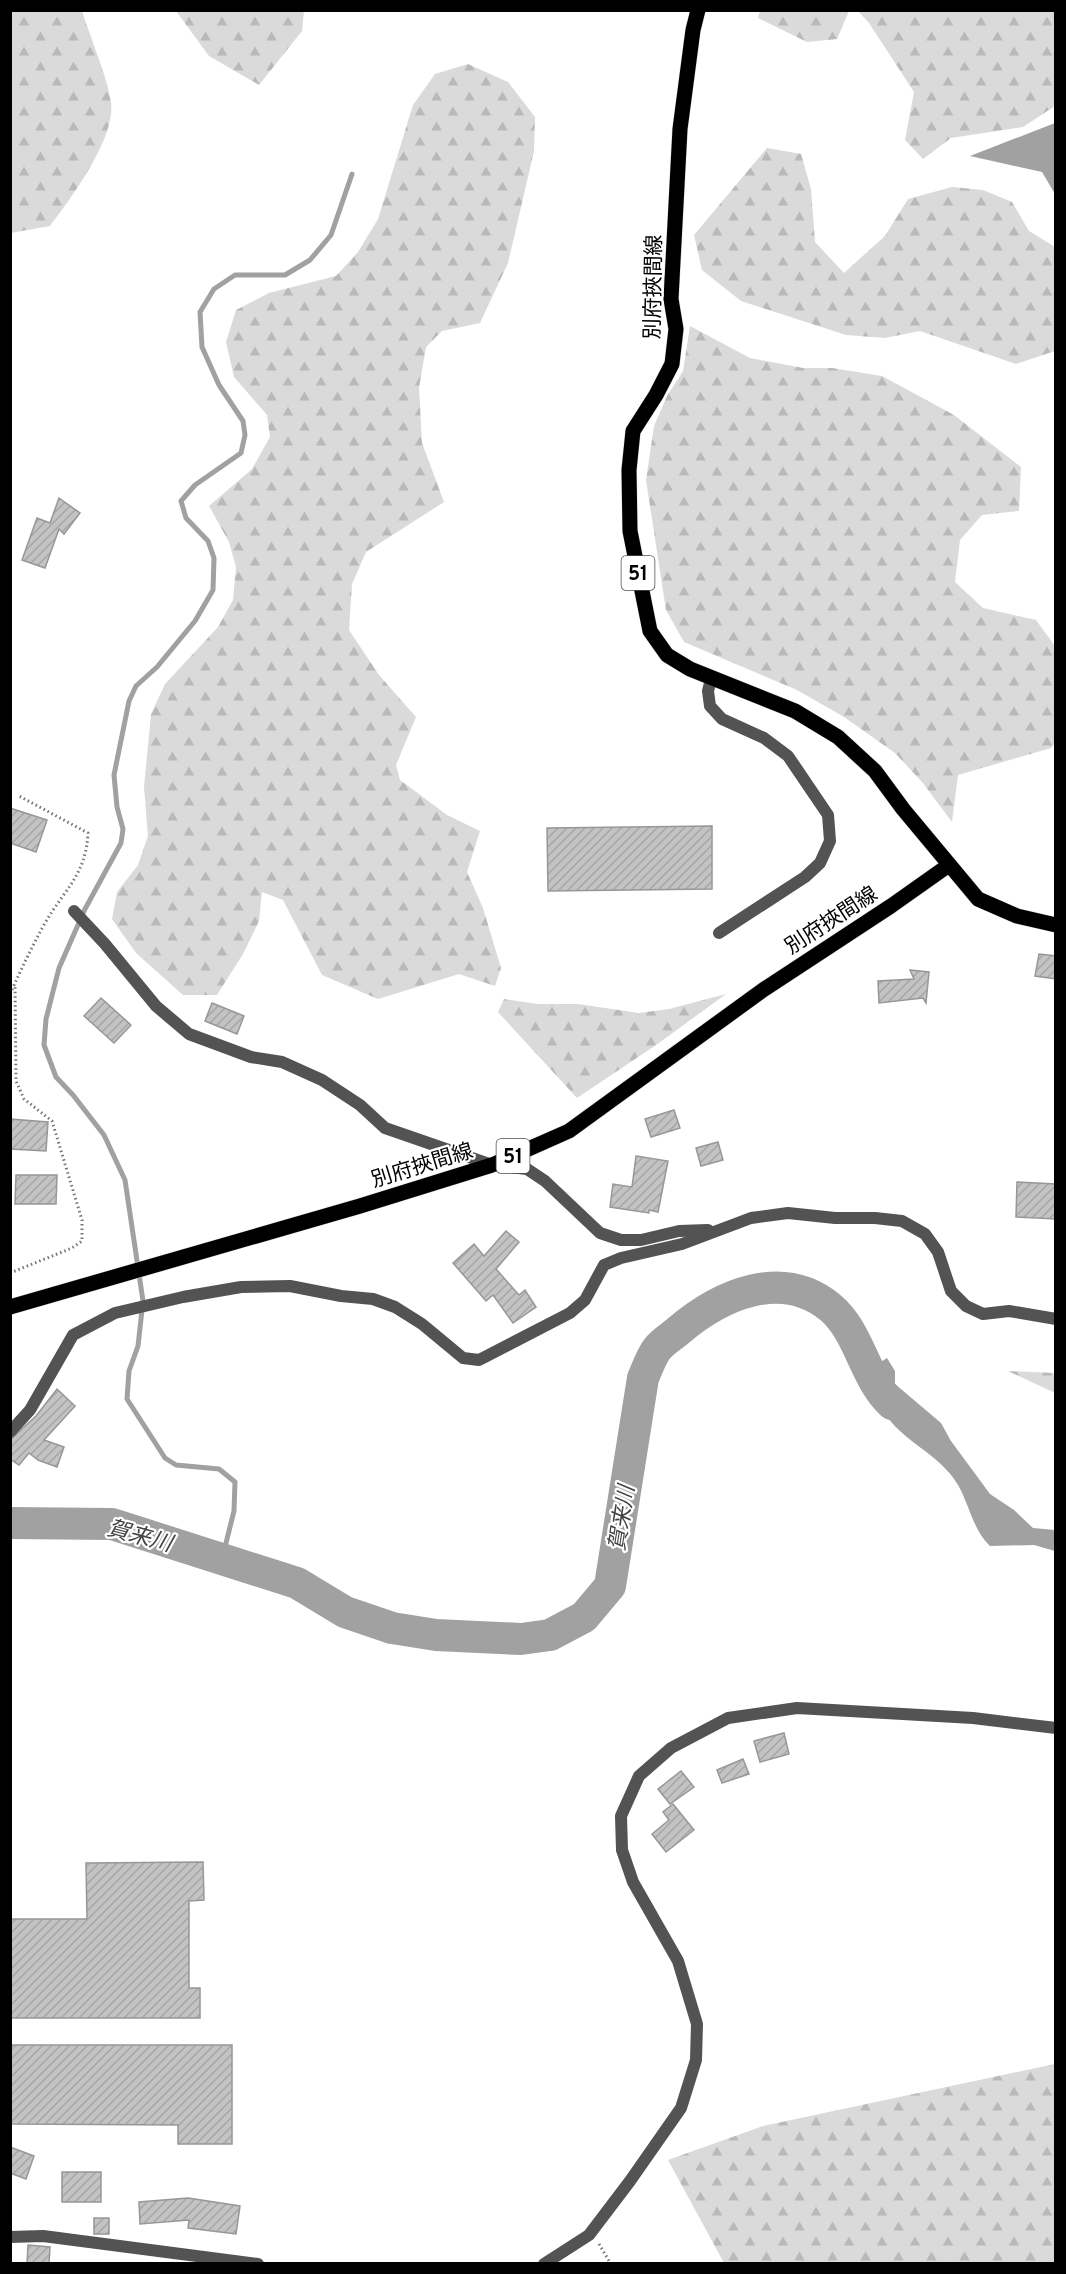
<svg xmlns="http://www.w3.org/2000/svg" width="1066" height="2274" font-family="Overpass,'Noto Sans JP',sans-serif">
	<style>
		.forest { fill: url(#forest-firs) }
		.water { fill: #a1a1a1 }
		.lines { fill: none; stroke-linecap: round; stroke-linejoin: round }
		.stream { stroke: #a1a1a1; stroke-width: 5 }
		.river { stroke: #a1a1a1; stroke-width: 32 }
		.building { fill: url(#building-hatch); stroke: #979797; stroke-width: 1.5 }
		.primary-casing { stroke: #dbdbdb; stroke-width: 16 }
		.path { stroke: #757575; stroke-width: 3; stroke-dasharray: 1.5 3; stroke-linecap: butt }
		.minor { stroke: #535353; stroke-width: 12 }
		.primary { stroke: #000; stroke-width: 15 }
		.labels { text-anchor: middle; stroke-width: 4.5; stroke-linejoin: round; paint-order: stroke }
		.shield { fill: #fff; stroke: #4c4c4c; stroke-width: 1.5 }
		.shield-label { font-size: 20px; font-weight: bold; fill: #000 }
		.street-label { font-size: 21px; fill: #000; stroke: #fff }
		.water-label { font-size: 22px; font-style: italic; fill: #424242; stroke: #fff }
	</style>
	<defs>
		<pattern id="forest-firs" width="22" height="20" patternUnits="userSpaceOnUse" patternTransform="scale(1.5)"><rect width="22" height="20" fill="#dadada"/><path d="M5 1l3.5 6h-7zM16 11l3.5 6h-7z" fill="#b9b9b9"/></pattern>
		<pattern id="building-hatch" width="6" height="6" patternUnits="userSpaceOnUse" patternTransform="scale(1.5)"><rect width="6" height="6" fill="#c3c3c3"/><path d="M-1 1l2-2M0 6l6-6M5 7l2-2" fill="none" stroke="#a6a6a6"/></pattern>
	</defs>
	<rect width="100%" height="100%" fill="#fff"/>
	<g class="forest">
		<path d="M 11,10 L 82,11 C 90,37 108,78 111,103 C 116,137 71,199 50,226 L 11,233 Z"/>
		<polygon points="176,11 304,11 302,31 259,85 209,56"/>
		<polygon points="760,11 760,10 849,11 837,39 807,42 758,18"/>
		<polygon points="858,11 1055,11 1055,106 1023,127 951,138 923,159 905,140 914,92 869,23"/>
		<polygon points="468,64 508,82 535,117 534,151 508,263 480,323 442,331 426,347 419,388 422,443 444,502 366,552 352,584 349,630 379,675 416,717 396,765 400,780 447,815 480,831 467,872 483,908 501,968 495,986 459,974 378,999 322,975 283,900 262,892 259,921 243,954 217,995 183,995 136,953 112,919 117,892 138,865 148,836 144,787 151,714 165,684 218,627 233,600 236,567 229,542 209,506 252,469 270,437 267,415 234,377 226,342 236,310 269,293 336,276 358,252 378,219 413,105 435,74"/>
		<polygon points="767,148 801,154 811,189 815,242 844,273 885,236 908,199 952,187 983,190 1012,202 1029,231 1055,247 1055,351 1016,364 920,331 885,338 846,335 741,301 702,270 694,235"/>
		<polygon points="690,326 750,358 803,368 832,368 882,376 954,415 1021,467 1019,511 982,515 960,540 955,582 983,608 1036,620 1055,646 1055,743 1051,748 958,775 952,822 922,782 895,753 844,717 797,690 684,642 666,610 646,480 654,426 667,396 683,371"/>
		<polygon points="726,994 659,1043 577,1098 498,1012 504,999 537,1004 578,1004 639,1013 669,1009"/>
		<polygon points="1008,1371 1055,1373 1055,1393"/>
		<polygon points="1055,2064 1055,2263 724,2263 668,2160 763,2126"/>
	</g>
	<g class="water">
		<polygon points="1055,123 1055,194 1042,172 970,156"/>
		<path d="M 887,1358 L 895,1371 L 895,1384 L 941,1423 L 951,1441 L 990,1494 L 1014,1510 L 1033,1528 L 1055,1530 L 1055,1551 L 1034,1545 L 990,1546 C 973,1530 970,1506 958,1485 C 944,1461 921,1450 901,1432 C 884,1417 871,1394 862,1374 Z"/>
	</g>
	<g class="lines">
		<polyline class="stream" points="222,1559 234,1511 235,1482 219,1469 176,1465 165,1458 127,1399 129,1371 138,1346 143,1301 125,1180 104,1135 73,1095 56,1077 44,1045 46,1019 59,968 85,909 121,843 123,829 117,807 114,775 129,701 136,686 157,667 195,621 213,590 214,558 208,541 186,518 181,501 195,485 241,453 245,435 243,421 219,385 202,347 200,312 214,289 235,275 285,275 310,260 331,235 352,174"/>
		<path class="river" d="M 10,1523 L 112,1524 L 297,1583 L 345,1612 L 392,1628 L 436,1635 L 521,1639 L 550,1635 L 584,1617 L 610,1586 L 643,1378 C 647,1369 651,1357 657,1349 C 662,1342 671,1337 678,1331 C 720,1295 782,1267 831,1308 C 860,1333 864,1378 892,1404"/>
	</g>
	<g class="building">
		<polygon points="59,498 80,513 64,534 59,529 45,568 22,560 37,518 50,523"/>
		<polygon points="10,808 47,820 36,852 10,843"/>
		<polygon points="712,826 712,889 548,891 547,828"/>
		<polygon points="1039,954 1056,956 1056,979 1035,976"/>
		<polygon points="910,970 929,972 926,1003 923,998 879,1003 878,981 914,979"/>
		<polygon points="101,998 131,1025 114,1043 84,1016"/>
		<polygon points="212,1003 244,1016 237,1034 205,1021"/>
		<polygon points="674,1110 680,1128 651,1137 645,1119"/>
		<polygon points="10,1119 48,1122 46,1151 10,1149"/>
		<polygon points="718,1142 723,1160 701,1166 696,1148"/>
		<polygon points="636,1156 668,1161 658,1212 649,1210 649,1213 610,1207 613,1184 632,1187"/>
		<polygon points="16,1175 57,1175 56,1204 15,1204"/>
		<polygon points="1017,1182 1056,1184 1056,1219 1016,1217"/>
		<polygon points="506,1231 519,1242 496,1269 519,1295 525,1290 536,1307 513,1323 493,1295 486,1301 453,1263 474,1244 484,1256"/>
		<polygon points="57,1389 75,1406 44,1440 64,1447 57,1467 38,1460 29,1453 19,1465 10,1459 10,1440 36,1416"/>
		<polygon points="784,1733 789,1754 760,1762 754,1741"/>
		<polygon points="743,1759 749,1774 722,1783 717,1770"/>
		<polygon points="681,1771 694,1787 670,1804 658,1789"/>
		<polygon points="673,1804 694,1830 666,1852 652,1834 669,1820 663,1812"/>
		<polygon points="203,1862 204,1900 189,1901 189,1988 200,1988 200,2018 10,2018 10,1919 87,1919 86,1863"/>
		<polygon points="10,2045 232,2045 232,2144 178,2144 178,2125 10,2124"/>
		<polygon points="10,2147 34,2156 26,2179 10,2173"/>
		<rect x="62" y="2172" width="39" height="30"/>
		<polygon points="188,2198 240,2206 236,2234 188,2228 189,2220 140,2224 139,2202"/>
		<rect x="94" y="2218" width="15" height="16"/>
		<polygon points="28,2245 50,2247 49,2264 27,2264"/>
	</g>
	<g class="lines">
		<g class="primary-casing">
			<g id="primary">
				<polyline points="698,10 693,30 680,129 671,299 676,329 672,364 656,395 633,431 629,470 630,531 650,631 667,655 690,669 795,711 838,737 875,771 903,809 978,899 1017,916 1056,925"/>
				<polyline points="10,1307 360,1206 492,1165 569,1131 763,990 891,906 949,865"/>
			</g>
		</g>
		<g class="path">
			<path d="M 10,994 C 21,970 32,946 45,923 C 64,890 86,875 88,833 L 19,796"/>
			<polyline points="10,1273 72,1248 82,1241 82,1220 52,1121 24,1099 16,1081 15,984"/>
			<polyline points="599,2244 611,2264"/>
		</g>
		<g class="minor">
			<polyline points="711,679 708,691 710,706 722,719 764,738 788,756 828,815 830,841 820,863 805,877 719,933"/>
			<polyline points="74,911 105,944 156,1006 189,1034 251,1057 282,1062 322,1080 360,1105 385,1128 492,1165 527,1169 545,1181 600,1233 621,1240 641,1240 679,1231 708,1230"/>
			<polyline points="10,1432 30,1410 73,1335 115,1313 183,1297 241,1287 290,1286 341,1296 373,1299 395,1307 422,1324 463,1358 479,1360 570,1313 585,1300 604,1265 621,1258 682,1244 751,1218 788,1213 835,1218 875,1218 902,1221 925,1234 938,1252 951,1291 966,1306 983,1314 1009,1311 1056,1319"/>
			<polyline points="10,2237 43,2236 258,2264"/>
			<polyline points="544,2264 589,2235 630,2181 681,2108 696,2060 697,2024 678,1961 633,1882 622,1850 621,1816 639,1776 671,1748 728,1718 797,1708 973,1718 1056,1728"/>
		</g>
		<use href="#primary" class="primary"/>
	</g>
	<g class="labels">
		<g class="shield">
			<rect x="621.5" y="556" width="33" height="34" rx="4.5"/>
			<rect x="496.5" y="1139" width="33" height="34" rx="4.5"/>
		</g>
		<g class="shield-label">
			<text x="638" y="580">51</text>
			<text x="513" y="1163">51</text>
		</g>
		<g class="street-label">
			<text transform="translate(653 287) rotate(-89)" y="7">別府挾間線</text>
			<text transform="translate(831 920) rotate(-33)" y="7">別府挾間線</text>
			<text transform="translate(422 1165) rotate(-17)" y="7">別府挾間線</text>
		</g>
		<g class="water-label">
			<text transform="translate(621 1518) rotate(-81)" y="8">賀来川</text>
			<text transform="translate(140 1535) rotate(15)" y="8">賀来川</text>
		</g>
	</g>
	<rect width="1066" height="2274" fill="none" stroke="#000000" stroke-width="24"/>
</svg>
